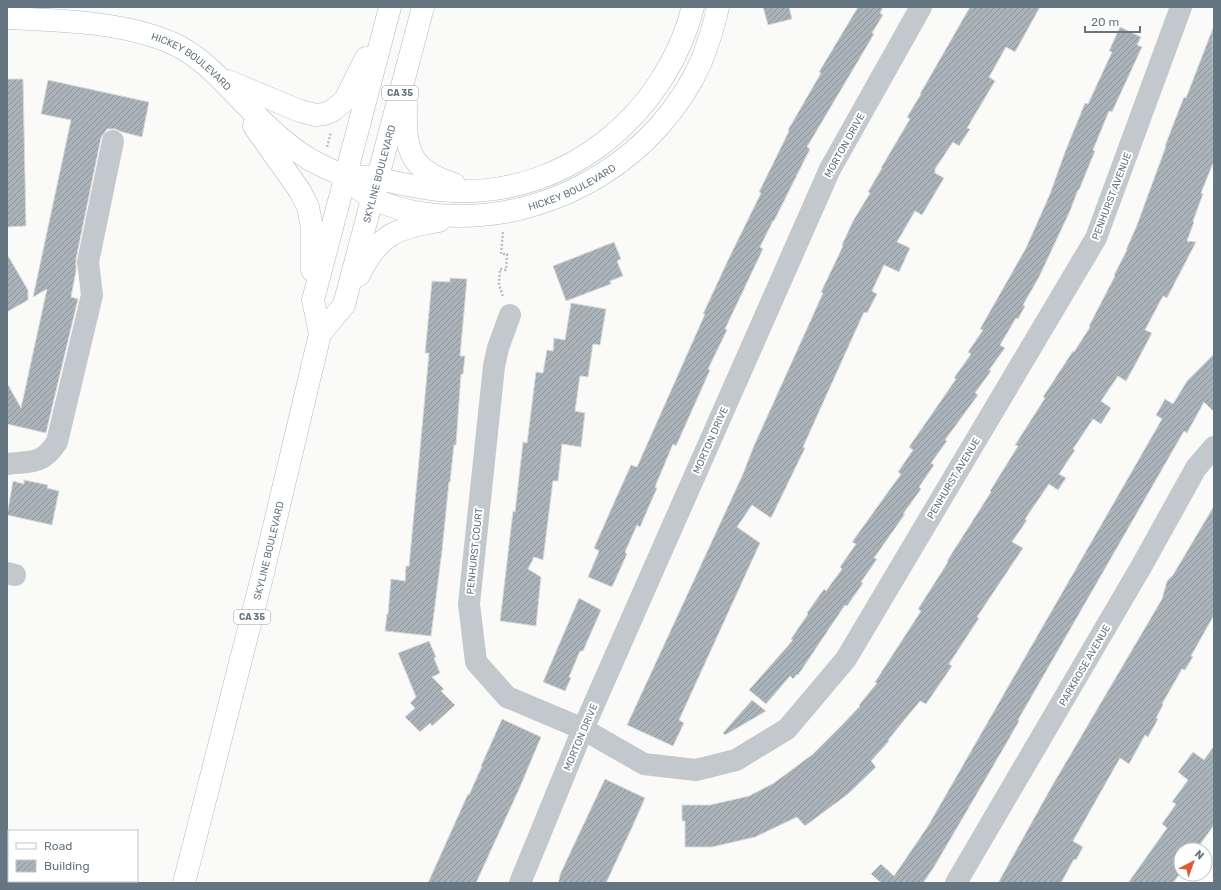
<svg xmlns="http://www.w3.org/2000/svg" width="1221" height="890" font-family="Rubik,sans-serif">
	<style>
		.building { fill: url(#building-hatch); stroke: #dcdcda }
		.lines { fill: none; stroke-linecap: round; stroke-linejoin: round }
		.major-casing { stroke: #b5babe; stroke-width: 23 }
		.path { stroke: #bbbfc2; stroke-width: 2.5; stroke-dasharray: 2 2; stroke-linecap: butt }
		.minor { stroke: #c3c8cc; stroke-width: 22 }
		.major { stroke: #fff; stroke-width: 22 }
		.labels { text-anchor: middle; stroke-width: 4; stroke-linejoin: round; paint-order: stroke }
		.shield { fill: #fff; stroke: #939fa8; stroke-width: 1 }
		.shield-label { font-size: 9px; font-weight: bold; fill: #657683 }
		.street-label { font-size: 10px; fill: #657683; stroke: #fff }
	</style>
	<defs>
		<pattern id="building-hatch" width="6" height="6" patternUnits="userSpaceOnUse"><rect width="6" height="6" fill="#aab3b9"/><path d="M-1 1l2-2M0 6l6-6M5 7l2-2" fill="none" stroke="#8e969c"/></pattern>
	</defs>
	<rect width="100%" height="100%" fill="#fafaf8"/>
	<g class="building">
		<polygon points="763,7 789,7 792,19 768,25"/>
		<polygon points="858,7 883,7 880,13 883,15 872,33 874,34 807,147 810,149 774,221 773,221 760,247 763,249 725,329 727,330 708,369 710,370 676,446 673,444 655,487 657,488 640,527 637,525 625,552 627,554 612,587 588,577 599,551 594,548 617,496 631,465 637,467 705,314 703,314 729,258 761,193 759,192 789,131 788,130 821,73 819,72"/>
		<polygon points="970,7 1040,7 1015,52 1006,47 989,77 995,81 967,128 970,129 959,146 953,142 935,169 935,173 944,178 922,215 915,211 897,242 910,248 899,272 884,265 872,291 877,294 867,313 864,312 803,447 805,448 771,518 752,505 737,527 760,543 679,720 684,723 673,746 627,725 743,474 753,448 823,293 821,292 843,246 842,245 853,221 870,193 868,192 882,168 881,168 910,119 907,117 921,94 920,94"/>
		<polygon points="1120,27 1141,37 1137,45 1142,47 1112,112 1109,111 1093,150 1095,151 1079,190 1078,190 1070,211 1039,277 1023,305 1025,306 1018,319 1016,318 1000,345 1005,348 989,370 991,371 975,393 978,395 945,440 947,441 931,463 934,465 919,487 921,489 903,514 905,514 874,558 877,559 861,582 863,583 847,606 845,605 798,675 797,674 793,679 790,676 766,704 749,690 793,640 791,639 808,614 807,613 824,589 826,591 842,569 840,567 856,544 852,542 901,474 898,472 913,450 909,447 956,379 954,378 971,354 968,352 983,330 980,329 1026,248 1050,194 1065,152 1085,103 1088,104 1112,52 1109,51"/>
		<polygon points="1213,28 1214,161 1201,193 1203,194 1193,221 1194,222 1187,241 1196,242 1167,298 1163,296 1145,330 1152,333 1135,365 1126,381 1118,376 1101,401 1111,408 1101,424 1093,419 1073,449 1075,450 1059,474 1066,478 1058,490 1049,484 1025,519 1027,520 1012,542 1023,548 977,617 979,618 949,664 952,666 926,704 920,701 888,740 889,741 871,761 876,767 848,794 805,826 797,817 755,837 712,847 685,847 685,821 682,821 682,805 710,805 749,796 774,783 813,754 841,726 860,706 859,705 877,683 875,682 921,611 918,609 948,562 947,561 991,492 990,491 1018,446 1015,445 1045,398 1043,397 1073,351 1074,352 1090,327 1089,326 1115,276 1114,275 1127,250 1126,250 1137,225 1166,146 1165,146 1175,120 1184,97 1186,98"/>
		<polygon points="7,79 23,79 26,226 7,227"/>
		<polygon points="48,80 149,102 142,137 122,132 115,129 107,129 101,138 76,259 76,271 71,297 78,299 46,433 7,424 7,383 21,408 47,289 33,297 71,120 41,114"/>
		<polygon points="614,242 621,259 617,261 623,276 610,281 611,284 566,301 553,266"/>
		<polygon points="7,254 28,290 28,300 7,312"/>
		<polygon points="450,278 467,279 460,356 465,356 463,374 461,374 456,445 454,445 450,482 449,482 442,551 431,636 385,631 387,614 388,614 391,579 405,581 406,566 409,566 429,353 425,353 432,281 450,282"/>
		<polygon points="571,303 606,309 600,345 593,344 588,377 580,376 575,411 585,413 581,447 562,444 558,481 553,481 543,560 534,557 528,569 541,577 536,626 500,621 513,511 515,512 523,442 527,443 536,372 543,373 547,350 553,351 554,338 565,340"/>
		<polygon points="1214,354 1214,412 1204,402 1187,433 1184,431 1018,720 1019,721 1006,744 934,867 923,883 881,883 871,874 881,864 894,876 928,826 1162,419 1156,415 1165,399 1173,404 1187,381"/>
		<polygon points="24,480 48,485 47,488 59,491 52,525 7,515 13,481 24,484"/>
		<polygon points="1214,506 1214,615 1191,656 1193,657 1185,670 1182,669 1162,704 1163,705 1156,718 1158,719 1148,737 1145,735 1129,764 1120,758 1073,841 1083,847 1076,860 1074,859 1061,883 998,883 1052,786 1162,599 1167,581 1173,575"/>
		<polygon points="579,598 601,610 583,651 580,651 569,677 571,678 565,691 543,682"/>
		<polygon points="429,641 436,657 434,658 440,673 432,677 444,689 441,691 455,705 432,726 430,723 420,732 405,717 415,708 410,703 416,697 398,653"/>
		<polygon points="752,700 766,711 725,735 723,733"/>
		<polygon points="502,719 541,737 520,787 476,883 428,883 468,794 469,795 482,766 481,766"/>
		<polygon points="1214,746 1214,825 1196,850 1181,850 1181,872 1173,883 1128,883 1167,828 1162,824 1176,804 1172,802 1188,780 1178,772 1193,752 1204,760"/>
		<polygon points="605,779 645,798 634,823 606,883 558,883 560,877 559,877 571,851"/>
	</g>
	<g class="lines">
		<g class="major-casing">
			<g id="major">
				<path id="s1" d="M 7,18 C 59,20 127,22 174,44 C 206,59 227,87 252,111 C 269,129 288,146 309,159 C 320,165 334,173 347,175 C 359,177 371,177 384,180 C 406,185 430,190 453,191 C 567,196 665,115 693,7"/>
				<polyline points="228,81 300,111 316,115 324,114 332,111 345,100 366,58"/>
				<path d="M 406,103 C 405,148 407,169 454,184"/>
				<polyline points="254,126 300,191 308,207 312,228 312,270"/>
				<path id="s2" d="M 360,190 C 386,210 424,215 455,216 C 558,218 659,156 701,62 C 708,44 714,26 718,7"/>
				<path d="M 359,275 C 379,234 395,229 439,221"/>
				<polyline points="320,334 313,300 390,7"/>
				<path id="s3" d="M 184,883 L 262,577 L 320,334 L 344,305 L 423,7"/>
			</g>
		</g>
		<g class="path">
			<polyline points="327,147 331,132"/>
			<polyline points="503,232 501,254 507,254 507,256 506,270 500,269 499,285 503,297"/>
		</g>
		<g class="minor">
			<polyline points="510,315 498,348 494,366 469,604 476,662 507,697 583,729 644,764 696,770 736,760 787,729 846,659 1096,238 1181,7"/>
			<path d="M 7,464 C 32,461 42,465 57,442 L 92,295 L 88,262 L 113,141"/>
			<polyline points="7,573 15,575"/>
			<polyline points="520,883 583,729 830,169 921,7"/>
			<polyline points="956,883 1141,567 1196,468 1214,447"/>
		</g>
		<use href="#major" class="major"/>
	</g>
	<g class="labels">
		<g class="shield">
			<rect x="382" y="86" width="36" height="14" rx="3"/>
			<rect x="234" y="610" width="36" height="14" rx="3"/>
		</g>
		<g class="shield-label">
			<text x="400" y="96">CA 35</text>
			<text x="252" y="620">CA 35</text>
		</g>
		<g class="street-label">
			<text dy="4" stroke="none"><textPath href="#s1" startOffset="194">HICKEY BOULEVARD</textPath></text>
			<text transform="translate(844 145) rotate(-61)" y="4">MORTON DRIVE</text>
			<text dy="4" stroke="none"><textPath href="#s3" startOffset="739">SKYLINE BOULEVARD</textPath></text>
			<text dy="4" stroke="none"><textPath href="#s2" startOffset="222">HICKEY BOULEVARD</textPath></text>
			<text transform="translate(1111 196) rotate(-69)" y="4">PENHURST AVENUE</text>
			<text transform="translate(710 440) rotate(-66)" y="4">MORTON DRIVE</text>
			<text transform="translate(953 478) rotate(-59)" y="4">PENHURST AVENUE</text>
			<text dy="4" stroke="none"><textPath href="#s3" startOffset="343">SKYLINE BOULEVARD</textPath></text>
			<text transform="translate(474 551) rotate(-84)" y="4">PENHURST COURT</text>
			<text transform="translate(1084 665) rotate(-60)" y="4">PARKROSE AVENUE</text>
			<text transform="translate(580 737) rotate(-67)" y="4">MORTON DRIVE</text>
		</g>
	</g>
	<rect width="1221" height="890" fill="none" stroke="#657683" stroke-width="16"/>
	<rect x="8" y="830" width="130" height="52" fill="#ffffff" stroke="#c1c8cd"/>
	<rect x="16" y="843" width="20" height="6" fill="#ffffff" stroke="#c1c8cd"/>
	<text x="44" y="850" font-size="12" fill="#657683">Road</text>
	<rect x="16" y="860" width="20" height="12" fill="url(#building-hatch)" stroke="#c1c8cd"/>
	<text x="44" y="870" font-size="12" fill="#657683">Building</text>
	<g transform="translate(1193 862) rotate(41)"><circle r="19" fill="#ffffff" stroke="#c1c8cd"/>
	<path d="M0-3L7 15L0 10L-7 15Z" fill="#e4572e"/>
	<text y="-6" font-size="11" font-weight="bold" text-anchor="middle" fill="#657683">N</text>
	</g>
	<path d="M1085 26v6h55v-6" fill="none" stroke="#657683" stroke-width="2"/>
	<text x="1091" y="26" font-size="12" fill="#657683" stroke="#ffffff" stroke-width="3" paint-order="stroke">20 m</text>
</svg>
